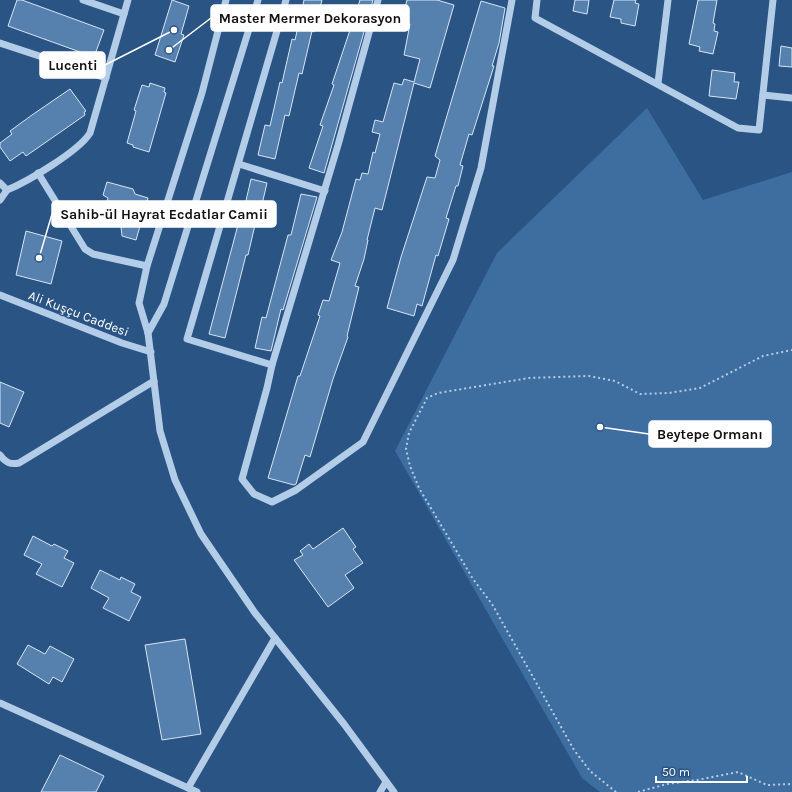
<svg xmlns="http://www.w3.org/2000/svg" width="792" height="792" font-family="Karla,sans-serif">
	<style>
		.green { fill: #3e6ea0 }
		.building { fill: #5680ad; stroke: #d7e6f6 }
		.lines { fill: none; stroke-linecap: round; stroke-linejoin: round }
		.path { stroke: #b3cce7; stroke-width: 2; stroke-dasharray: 2 3; stroke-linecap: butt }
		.minor { stroke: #b3cce7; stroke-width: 7 }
		.labels { text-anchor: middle; stroke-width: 3; stroke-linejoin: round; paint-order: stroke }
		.street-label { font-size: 13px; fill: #fff; stroke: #295484 }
		.leader { fill: none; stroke: #fff; stroke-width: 1.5 }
		.callout-dot { fill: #fff; stroke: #295484; stroke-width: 1.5 }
		.callout { fill: #fff; stroke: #fff; stroke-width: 1.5 }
		.callout-label { font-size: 14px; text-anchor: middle; font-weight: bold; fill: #111 }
	</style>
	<rect width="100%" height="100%" fill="#295484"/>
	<polygon class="green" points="647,108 703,200 792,172 792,792 600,792 582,778 395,451 497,253"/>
	<g class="building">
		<polygon points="17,0 22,0 104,30 94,57 8,26"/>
		<polygon points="172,0 189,6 181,34 184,35 175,62 155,55"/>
		<polygon points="304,0 322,0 314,32 312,31 302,74 299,73 289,116 285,115 275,159 258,155 265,125 270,126 280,82 282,83 292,39 295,40"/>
		<polygon points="360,0 373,0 324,173 309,168 323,126 320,125 334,85 332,84"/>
		<polygon points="407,0 437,0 454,5 430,88 414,83 382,210 375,208 367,240 368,240 364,259 355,286 359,287 347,336 348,337 333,379 310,457 305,455 296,484 294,485 268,478 298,376 300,376 320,316 318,315 323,300 329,301 340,263 331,260 342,232 356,179 360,180 362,173 368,174 373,152 375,153 380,134 372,132 375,120 383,122 394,83 402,85 404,79 414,82 420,59 404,55 410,24 401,22"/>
		<polygon points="575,0 589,0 587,14 573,11"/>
		<polygon points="614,0 636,0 635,3 639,4 635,26 621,23 621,19 610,17"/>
		<polygon points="698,0 717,0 713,23 715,24 714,31 718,32 713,54 699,51 700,47 689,44"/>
		<polygon points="481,1 505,8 499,43 492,66 494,66 474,129 472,135 469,134 460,165 463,166 458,186 456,186 446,218 449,219 438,256 436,255 422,306 417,304 414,316 387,308 401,257 427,177 435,178 440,160 435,156"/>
		<polygon points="781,46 792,48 792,67 779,66"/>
		<polygon points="712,70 735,73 734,82 739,82 736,99 709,96"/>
		<polygon points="150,83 165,88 164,92 166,93 149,152 133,147 133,145 127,143 136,111 134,110 142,85 149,87"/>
		<polygon points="70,89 86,111 84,112 85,115 26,156 23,152 10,161 0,147 0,143 12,134 10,131 32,115"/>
		<polygon points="251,179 267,183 260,213 258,212 248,255 246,255 225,338 209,334 239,221 241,222"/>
		<polygon points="107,182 133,189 135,194 148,198 136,240 122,236 121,227 118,226 120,216 107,212 109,203 107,202 108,198 103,195"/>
		<polygon points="301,194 317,197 283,310 281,309 271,351 255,348 262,317 266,318 288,235 291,235"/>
		<polygon points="26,231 62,241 51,284 16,275"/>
		<polygon points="0,382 24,392 9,427 0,423"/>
		<polygon points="343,528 356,547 353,549 363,563 345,575 354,588 328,607 294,560 303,555 300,551 309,544 313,549"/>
		<polygon points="33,536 52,546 54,544 68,551 64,558 74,563 62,587 36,574 42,564 24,555"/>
		<polygon points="100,570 120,580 121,577 135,584 131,592 141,597 129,621 103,608 109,598 91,588"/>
		<polygon points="185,639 201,734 162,740 145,645"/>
		<polygon points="28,645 45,654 50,646 74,659 62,682 53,677 49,684 17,664"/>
		<polygon points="60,755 104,776 96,792 41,792"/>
	</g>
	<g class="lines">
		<g class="path">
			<polyline points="616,792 590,771 574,750 492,604 473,579 419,488 410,466 406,449 409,433 427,398 438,393 529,378 589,376 615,381 640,394 669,393 700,388 763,356 792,350"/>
			<polyline points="638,792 667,784 697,780 738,772 767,785 792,784"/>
		</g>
		<g class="minor">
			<polyline points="83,0 124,14"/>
			<polyline points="226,0 202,93 147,266 139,303 148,333 160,431 175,480 201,534 255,613 344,724 394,792"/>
			<polyline points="286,0 187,339 272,365 267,388 242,479 254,494 272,502 296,490 363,442 453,260 481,168 512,0"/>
			<polyline points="537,0 535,18 738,128 759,130 773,0"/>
			<polyline points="0,43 106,78"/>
			<polyline points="658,83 668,0"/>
			<polyline points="763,95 792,98"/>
			<polyline points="239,164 325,191"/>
			<polyline points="38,173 85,249 93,254 147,266"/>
			<polyline points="0,183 7,190"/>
			<path d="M 0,200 L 7,190 C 27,182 79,151 90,133 L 128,0"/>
			<polyline points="0,295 122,343 151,352"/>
			<polyline points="148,333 164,304 258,0"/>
			<polyline points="272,365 338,145 378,0"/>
			<path d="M 0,455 C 5,462 10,465 19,463 L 154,381"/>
			<polyline points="0,703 197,792"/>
			<polyline points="188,788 275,638"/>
			<polyline points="380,792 386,782"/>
		</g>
	</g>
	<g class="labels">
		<g class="street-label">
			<text transform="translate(79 313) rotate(21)" y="5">Ali Kuşçu Caddesi</text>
		</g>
	</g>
	<path class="leader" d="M169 50L211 18M174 30L105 65M39 258L52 214M600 427L649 434"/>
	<g class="callout-dot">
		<circle cx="169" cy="50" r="4"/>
		<circle cx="174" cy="30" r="4"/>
		<circle cx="39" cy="258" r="4"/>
		<circle cx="600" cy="427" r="4"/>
	</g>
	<g class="callout">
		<rect x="211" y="5" width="198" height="26" rx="4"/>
		<rect x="40" y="52" width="65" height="26" rx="4"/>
		<rect x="52" y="201" width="224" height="26" rx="4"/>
		<rect x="649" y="421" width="122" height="26" rx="4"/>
	</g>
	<g class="callout-label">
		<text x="310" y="23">Master Mermer Dekorasyon</text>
		<text x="73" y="70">Lucenti</text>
		<text x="164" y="219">Sahib-ül Hayrat Ecdatlar Camii</text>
		<text x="710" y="439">Beytepe Ormanı</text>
	</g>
	<path d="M656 776v6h91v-6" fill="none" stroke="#ffffff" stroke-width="2"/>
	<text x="662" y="776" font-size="12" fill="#ffffff" stroke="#295484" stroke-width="3" paint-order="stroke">50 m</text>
</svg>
